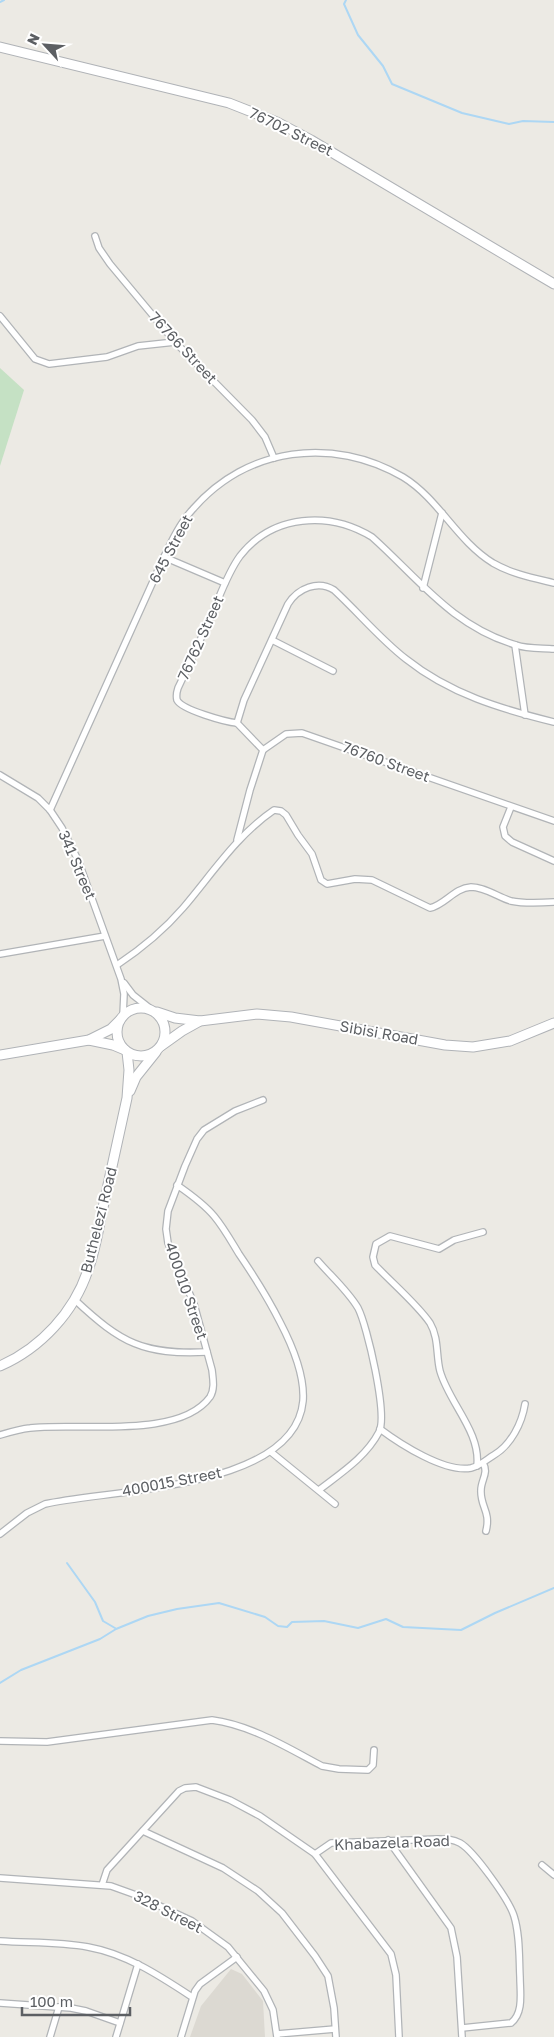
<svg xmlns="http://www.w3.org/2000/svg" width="554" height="2037" font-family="'Golos Text',sans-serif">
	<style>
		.education { fill: #dcd9d2 }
		.park { fill: #c5e1c4 }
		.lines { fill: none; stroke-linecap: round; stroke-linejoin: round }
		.stream { stroke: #add7f4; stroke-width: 2 }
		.street-casing { stroke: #b1b4b7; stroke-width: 8 }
		.secondary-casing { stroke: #b0b3b7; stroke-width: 11 }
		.street { stroke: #fff; stroke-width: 5.5 }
		.secondary { stroke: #fff; stroke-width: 9 }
		.labels { text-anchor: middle; stroke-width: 4; stroke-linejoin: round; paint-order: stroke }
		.street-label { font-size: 15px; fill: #5c5f63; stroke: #fff }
	</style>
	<rect width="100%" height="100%" fill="#eceae4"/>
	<polygon class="education" points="231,1969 242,1974 263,2001 265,2037 190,2037 201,2006"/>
	<polygon class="park" points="0,368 24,390 0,466"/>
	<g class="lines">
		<g class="stream">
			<polyline points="346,0 344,4 358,35 383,66 392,84 462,113 509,124 523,121 554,122"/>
			<polyline points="0,2 4,0"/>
			<polyline points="67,1563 95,1602 103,1621 115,1628"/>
			<polyline points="0,1683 21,1670 100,1639 116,1629 148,1616 177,1609 219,1603 265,1617 278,1626 287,1627 292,1622 324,1621 358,1628 386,1619 403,1627 461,1630 495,1613 554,1588"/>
		</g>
		<g class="street-casing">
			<g id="street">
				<polyline points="95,236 99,248 110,264 175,342 252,420 265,437 274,458"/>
				<polyline points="0,316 35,359 49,364 107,357 138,346 175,342"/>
				<polyline points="164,557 225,583"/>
				<polyline points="423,588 442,513"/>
				<polyline points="272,640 333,671"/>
				<polyline points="515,645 525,715"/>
				<path d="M 554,649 C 542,648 527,649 516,645 C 452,626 419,579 372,537 C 329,511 273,514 240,556 C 229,571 222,590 215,607 C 203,634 191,661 178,688 C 177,691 176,696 177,700 C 182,710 226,722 237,723 L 244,700 L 288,604 C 298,588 318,580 334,590 C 359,613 380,639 406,659 C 450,694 501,709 554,722"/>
				<polyline points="237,723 263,750 250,790 237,840"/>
				<polyline points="263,750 286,734 302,733 554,821"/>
				<polyline points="0,775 38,798 50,810 62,828 78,860 121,979 124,994 123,1015"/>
				<polyline points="511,807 503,827 505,836 512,842 554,861"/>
				<path d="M 50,810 L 164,557 C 172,540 180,523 193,509 C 247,447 333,436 403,477 C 439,499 457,541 493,563 C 512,574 533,578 554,583"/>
				<polyline points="0,954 105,936"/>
				<path d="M 117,965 C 141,949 164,930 183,908 C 212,874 237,835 274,810 L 281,811 L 286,815 L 298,835 L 312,854 L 321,880 L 327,884 L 355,879 L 372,880 L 430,908 C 445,905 454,888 471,887 C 485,887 498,897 511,901 C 525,904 540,903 554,902"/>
				<polyline points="124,983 133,995 152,1010"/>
				<path d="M 318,1261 C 331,1276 348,1291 358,1308 C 367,1325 388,1415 379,1432 C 366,1457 341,1473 319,1490"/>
				<path d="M 75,1300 C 121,1343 143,1355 207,1352"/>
				<path d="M 380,1429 C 400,1444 445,1473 471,1468 C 480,1466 487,1459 494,1455 C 511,1445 522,1423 525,1404"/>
				<path d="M 0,1435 C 10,1432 20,1429 30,1428 C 76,1422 179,1440 210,1397 C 215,1389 213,1379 212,1370 L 194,1304 L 168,1243 L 166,1229 L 168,1211 L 185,1166 L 197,1139 L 204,1130 L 235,1111 L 263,1100"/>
				<polyline points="271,1452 335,1504"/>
				<path d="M 483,1463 C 489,1473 481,1480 481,1490 C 480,1507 491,1511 486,1531"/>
				<path d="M 477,1466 C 481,1432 449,1403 440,1371 C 436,1356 439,1338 430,1323 C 418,1305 391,1282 375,1265 L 373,1257 L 376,1244 L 390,1236 L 439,1249 L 454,1240 L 483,1232"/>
				<path d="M 0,1534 L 27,1513 L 45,1504 C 110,1489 295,1490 303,1401 C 305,1375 292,1345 280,1322 C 268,1298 254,1276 239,1254 C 231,1241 224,1228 214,1216 C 204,1204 190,1194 177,1185"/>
				<path d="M 0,1741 L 47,1742 L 212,1720 C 251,1725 288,1748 322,1766 L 339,1769 L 368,1770 L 373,1765 L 374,1750"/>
				<polyline points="143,1831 223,1868 258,1891 282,1913 315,1956 328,1976 334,2008 336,2037"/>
				<polyline points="388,1840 451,1928 457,1957 462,2037"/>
				<path d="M 315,1854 L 331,1843 L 438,1839 C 446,1839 453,1839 460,1843 C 474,1851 509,1900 514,1916 C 520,1935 519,1957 520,1977 C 520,1992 524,2013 511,2023 L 462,2028"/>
				<polyline points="542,1865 554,1875"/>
				<polyline points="0,1878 111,1886 136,1895 192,1921 228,1947 264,1991 273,2010 277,2037"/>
				<polyline points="102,1885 107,1870 179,1791 185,1788 196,1787 230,1800 260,1816 315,1854 391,1954 396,1975 399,2037"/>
				<path d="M 0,1941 C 29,1943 60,1942 88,1947 C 127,1954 160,1976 192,1997"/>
				<polyline points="0,2003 71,2008 86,2011 120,2023"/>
				<polyline points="277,2034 335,2029"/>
				<polyline points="50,2037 59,2007"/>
				<polyline points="116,2037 138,1964"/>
				<polyline points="181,2037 195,1991 200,1984 237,1957"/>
			</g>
		</g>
		<g class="secondary-casing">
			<g id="secondary">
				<polyline points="0,47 229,103 277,122 311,140 554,284"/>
				<circle cx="141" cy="1032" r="24"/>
				<polyline points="157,1012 175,1018 200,1021"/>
				<polyline points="89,1040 113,1045 125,1050"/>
				<polyline points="161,1046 182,1031 200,1021 257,1014 291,1017 445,1045 473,1047 510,1041 554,1023"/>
				<polyline points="0,1055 89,1040 111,1029 120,1020"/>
				<polyline points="130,1091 136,1077 156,1052"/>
				<path d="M 0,1366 C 41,1348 74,1312 88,1270 C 96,1249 99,1225 104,1203 C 112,1168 119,1133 127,1098 L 129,1070 L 127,1052"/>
			</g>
		</g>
		<use href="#street" class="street"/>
		<use href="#secondary" class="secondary"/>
	</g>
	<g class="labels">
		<g class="street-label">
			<text transform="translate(291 132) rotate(26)" y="5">76702 Street</text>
			<text transform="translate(183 348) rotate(47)" y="5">76766 Street</text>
			<text transform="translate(171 549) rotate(-62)" y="5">645 Street</text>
			<text transform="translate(201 638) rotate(-66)" y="5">76762 Street</text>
			<text transform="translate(386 762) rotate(20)" y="5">76760 Street</text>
			<text transform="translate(77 865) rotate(67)" y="5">341 Street</text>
			<text transform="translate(379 1033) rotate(10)" y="5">Sibisi Road</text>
			<text transform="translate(99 1220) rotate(-76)" y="5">Buthelezi Road</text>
			<text transform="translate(186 1291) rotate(71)" y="5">400010 Street</text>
			<text transform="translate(172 1482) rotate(-11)" y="5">400015 Street</text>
			<text transform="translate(392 1843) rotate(-2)" y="5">Khabazela Road</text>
			<text transform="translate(168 1912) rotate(27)" y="5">328 Street</text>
		</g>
	</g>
	<g transform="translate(45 45) rotate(296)" stroke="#ffffff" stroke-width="4" paint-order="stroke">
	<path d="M0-4L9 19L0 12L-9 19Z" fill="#5c5f63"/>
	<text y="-8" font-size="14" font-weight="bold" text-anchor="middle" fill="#5c5f63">N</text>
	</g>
	<path d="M22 2007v8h108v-8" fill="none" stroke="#5c5f63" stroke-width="2.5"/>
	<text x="30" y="2007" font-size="15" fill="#5c5f63" stroke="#ffffff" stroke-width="4" paint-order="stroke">100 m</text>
</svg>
